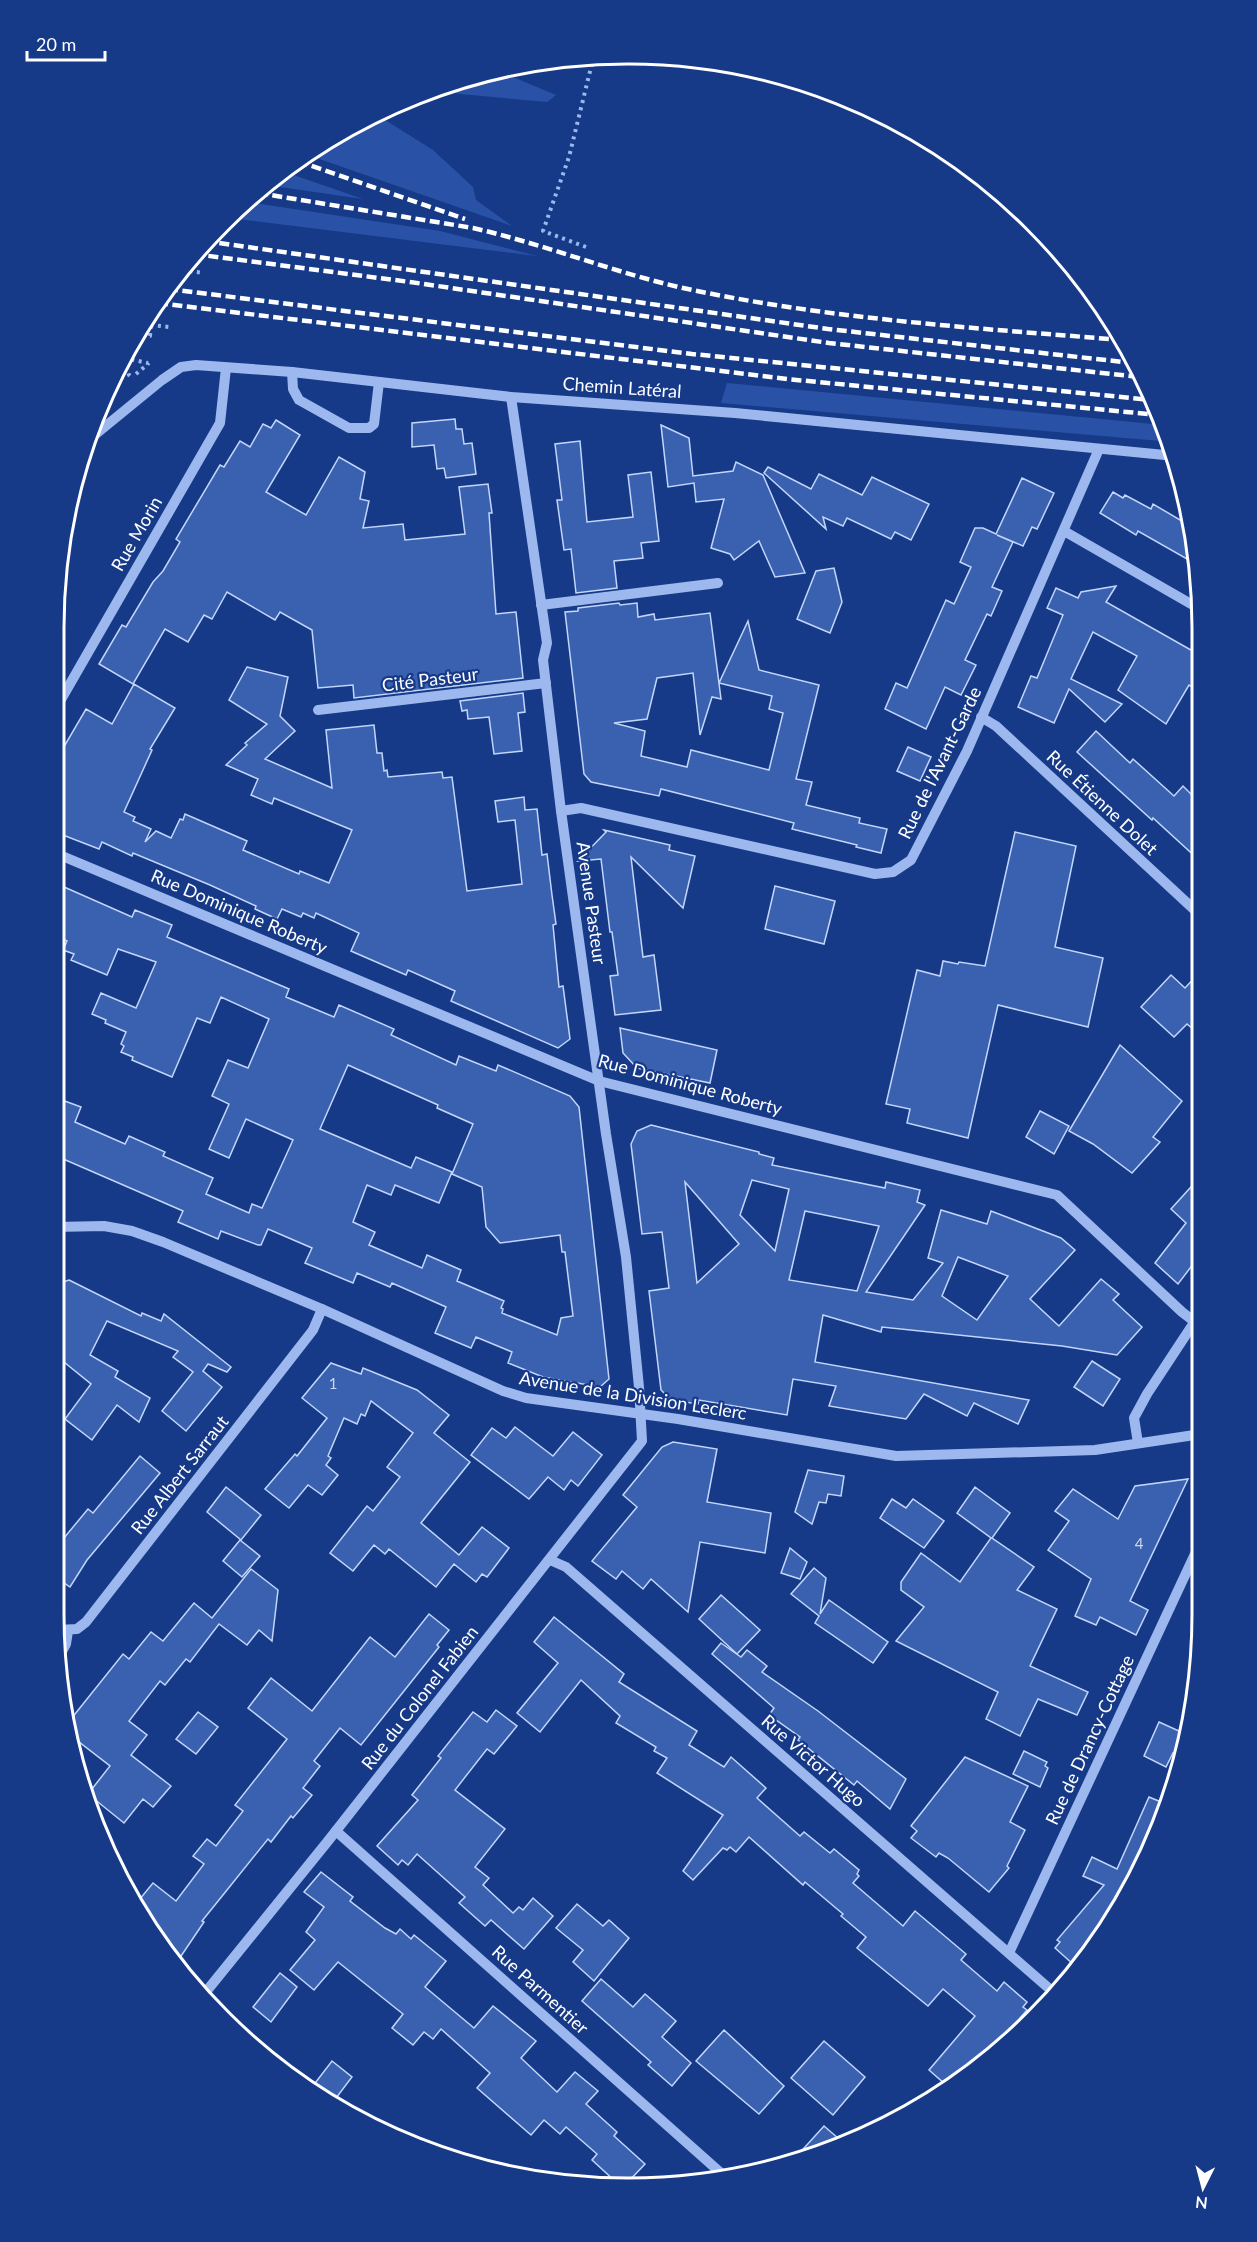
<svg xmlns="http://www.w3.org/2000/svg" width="1257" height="2242" font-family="Lato,sans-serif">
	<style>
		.green { fill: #2952a7 }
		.building { fill: #3a61b0; stroke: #c3d6fa; stroke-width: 1.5; fill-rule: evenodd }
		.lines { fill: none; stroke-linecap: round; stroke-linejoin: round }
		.path { stroke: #9db8ee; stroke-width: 4; stroke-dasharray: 3 4.5; stroke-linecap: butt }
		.minor { stroke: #9db8ee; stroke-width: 10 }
		.rail { stroke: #fff; stroke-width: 4.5; stroke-dasharray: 10 4.5; stroke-linecap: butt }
		.labels { text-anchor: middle; stroke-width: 4.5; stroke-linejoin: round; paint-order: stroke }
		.number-label { font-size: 15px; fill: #ced8eb }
		.street-label { font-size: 18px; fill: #fff; stroke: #163a88 }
		.rim { fill: none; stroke: #fff; stroke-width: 3 }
	</style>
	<rect width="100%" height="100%" fill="#163a88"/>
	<g class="green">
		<polygon points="497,71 503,73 556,95 547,102 460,94 439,89 480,73"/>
		<polygon points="374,113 433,150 473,187 476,200 512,226 308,155"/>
		<polygon points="282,171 363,199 266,185"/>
		<polygon points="248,202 440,231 537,256 230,218"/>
		<polygon points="727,383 1163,425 1172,442 721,403"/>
	</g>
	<g class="building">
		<polygon points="455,419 456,429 462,429 464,444 472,443 476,474 446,478 444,468 437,469 434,445 412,447 412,423"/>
		<polygon points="276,420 300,435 266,492 306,515 339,457 365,472 360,499 369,501 363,528 403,524 405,540 465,534 459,487 488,484 492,513 489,513 496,614 516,612 523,678 354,698 353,685 318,688 312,630 280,612 275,620 227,592 212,619 204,615 188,642 165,629 133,684 99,664 122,625 126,627 153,582 163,571 180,542 176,539 220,465 224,467 240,441 250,447 263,424 271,428"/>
		<polygon points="661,425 689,438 693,476 733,471 736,462 763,475 805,573 775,577 759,541 734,560 730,554 711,548 724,499 696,502 694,483 668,487"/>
		<polygon points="580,441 587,522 633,517 628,475 651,472 659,541 641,543 643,558 614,561 617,588 576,593 571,549 564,550 557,500 562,500 555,444"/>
		<polygon points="768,467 811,489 819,474 862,495 872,477 929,504 911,540 895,532 891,539 847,518 843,526 823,517 826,529 764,473"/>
		<polygon points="1022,478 1054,493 1037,529 1032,527 1023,546 997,535 1013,542 992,587 1002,591 991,616 987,614 965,660 976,665 961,695 945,687 926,729 885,709 896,683 907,688 946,600 954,604 971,567 960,562 975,528 983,528 996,534"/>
		<polygon points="1113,492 1123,498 1125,495 1151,509 1153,504 1192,527 1196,543 1187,559 1138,531 1136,535 1100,513"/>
		<polygon points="834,568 842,602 830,633 797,619 816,571"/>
		<polygon points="1116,586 1106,602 1198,654 1199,691 1189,685 1166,724 1118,690 1137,656 1093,632 1071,679 1122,704 1105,722 1069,689 1054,723 1018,707 1031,676 1037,678 1063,615 1047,608 1056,588 1078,598 1081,592"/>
		<polygon points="619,603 620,605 637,603 638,617 654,614 655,620 710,613 721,699 712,697 700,735 693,673 657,678 647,719 614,723 645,731 641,756 687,767 691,750 769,770 783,713 769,709 772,696 719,683 748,621 759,670 819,685 796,779 812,782 806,805 860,818 859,823 887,829 881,853 856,847 857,845 792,829 794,823 661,789 659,796 591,782 584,774 565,612 578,611 578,608"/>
		<polygon points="247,667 288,677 280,716 295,731 265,759 332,788 326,730 374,725 377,753 382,753 384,771 387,770 388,777 442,772 443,778 452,777 467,891 522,884 515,820 498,822 495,801 524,797 525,810 537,809 542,855 547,854 552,895 556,924 553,925 559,987 563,986 570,1039 558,1048 451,1001 455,991 408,970 406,975 351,951 359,933 316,913 314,918 303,913 301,917 282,909 277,919 255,909 256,906 210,885 133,853 132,856 102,842 99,849 55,832 55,762 86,709 112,724 134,684 175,708 150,749 152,750 124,812 135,817 133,821 151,829 145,842 156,831 171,838 180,819 183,820 185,814 247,841 243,850 299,874 300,871 329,883 352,830 274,798 272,804 251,795 258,779 226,765 247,745 245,743 267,724 229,700"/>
		<polygon points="523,693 525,712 518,713 522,751 494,754 489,717 468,719 467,710 462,711 460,701"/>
		<polygon points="1096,731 1130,763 1133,759 1174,796 1183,786 1199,802 1199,860 1153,818 1152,820 1077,752"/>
		<polygon points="908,747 931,757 920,781 897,771"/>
		<polygon points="604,830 670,845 669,850 695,856 683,908 631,857 643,957 654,955 661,1010 615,1015 610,976 618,975 612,932 610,932 601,859 578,861 606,832"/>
		<polygon points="1015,832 1076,846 1055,947 1103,958 1088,1027 998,1005 968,1138 907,1123 910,1109 886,1104 917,970 940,976 943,961 958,964 959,962 985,966"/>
		<path d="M 55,883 L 132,917 L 135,910 L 172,925 L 167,937 L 289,989 L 286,997 L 334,1017 L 339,1005 L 394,1029 L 391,1035 L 456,1065 L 459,1056 L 496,1071 L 498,1065 L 570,1096 L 579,1107 L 609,1379 L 600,1387 L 543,1377 L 508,1363 L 512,1352 L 476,1337 L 471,1348 L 435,1333 L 446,1307 L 392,1283 L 390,1287 L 357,1273 L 353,1283 L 305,1263 L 312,1248 L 268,1229 L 261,1245 L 258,1245 L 221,1231 L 218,1239 L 178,1222 L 183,1211 L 61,1158 L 55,1171 L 55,1113 L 57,1114 L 62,1100 L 81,1107 L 75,1122 L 125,1144 L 129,1136 L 165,1152 L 163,1156 L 213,1178 L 206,1194 L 249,1213 L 252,1204 L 262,1208 L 293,1140 L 246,1119 L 229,1158 L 209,1149 L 229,1104 L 212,1096 L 228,1060 L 248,1068 L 269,1019 L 221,997 L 210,1023 L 197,1018 L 172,1077 L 132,1060 L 133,1057 L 121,1052 L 124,1046 L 121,1044 L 126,1032 L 105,1023 L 106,1020 L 92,1014 L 101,993 L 136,1008 L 156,962 L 118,949 L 107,975 L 71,960 L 74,954 L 63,950 L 67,941 L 55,936 ZM 348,1065 L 438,1105 L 437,1108 L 473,1124 L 452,1174 L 482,1187 L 486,1227 L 500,1243 L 560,1235 L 562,1252 L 565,1252 L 573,1316 L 561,1318 L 557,1335 L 502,1313 L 503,1309 L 501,1308 L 504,1301 L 457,1281 L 461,1270 L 427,1255 L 422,1268 L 369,1245 L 375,1232 L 353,1222 L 367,1185 L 391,1195 L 395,1185 L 439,1203 L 452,1172 L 416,1157 L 411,1168 L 320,1129 Z"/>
		<polygon points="775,886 835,901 824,944 765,929"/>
		<polygon points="1200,972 1200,1035 1187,1024 1174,1037 1141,1007 1171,975 1185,988"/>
		<polygon points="620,1028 717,1050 710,1083 637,1068 623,1053"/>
		<polygon points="1120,1045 1182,1101 1153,1137 1160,1142 1132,1173 1093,1144 1069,1131"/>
		<polygon points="1040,1111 1069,1126 1054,1154 1026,1137"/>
		<path d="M 651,1125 L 759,1152 L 759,1154 L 774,1158 L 772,1165 L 885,1188 L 886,1182 L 920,1190 L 917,1202 L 925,1205 L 866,1292 L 913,1300 L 943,1263 L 928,1258 L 941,1210 L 987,1224 L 991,1211 L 1061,1238 L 1075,1250 L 1030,1299 L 1059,1326 L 1101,1279 L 1119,1294 L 1113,1300 L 1142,1327 L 1117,1355 L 1062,1346 L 882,1327 L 881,1332 L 823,1315 L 815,1362 L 1029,1400 L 1018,1424 L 974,1403 L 967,1416 L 924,1394 L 906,1419 L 829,1406 L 836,1386 L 793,1379 L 787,1415 L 699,1400 L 698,1404 L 671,1400 L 661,1390 L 649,1291 L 669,1288 L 662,1232 L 642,1234 L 631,1144 L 637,1131 ZM 752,1180 L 789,1189 L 775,1251 L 740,1215 ZM 685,1182 L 739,1244 L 697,1283 ZM 805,1211 L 879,1226 L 857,1291 L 789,1280 ZM 958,1257 L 1008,1276 L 977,1320 L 942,1296 Z"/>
		<polygon points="1200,1177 1200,1255 1178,1284 1155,1263 1186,1223 1171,1209"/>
		<polygon points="69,1280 141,1316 142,1313 161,1321 164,1314 231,1367 227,1372 208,1364 203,1371 222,1387 186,1431 162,1411 193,1372 173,1357 178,1351 107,1321 90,1355 118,1371 115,1377 150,1398 139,1422 117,1405 92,1440 65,1419 91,1384 54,1354 54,1285"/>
		<polygon points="1092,1361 1120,1379 1103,1406 1074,1387"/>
		<polygon points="331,1363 361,1374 363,1368 417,1390 449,1415 434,1433 470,1462 421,1523 459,1555 482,1527 509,1548 487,1577 482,1574 476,1582 454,1564 436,1587 389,1549 385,1554 374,1545 353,1571 330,1553 367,1506 373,1511 400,1477 387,1467 413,1433 371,1401 365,1416 361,1414 357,1424 344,1418 328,1456 331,1458 326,1465 338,1475 322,1495 308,1485 289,1508 265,1489 295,1454 297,1456 327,1418 302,1398"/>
		<polygon points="515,1427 553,1456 573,1432 602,1455 578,1486 571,1480 564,1490 548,1477 529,1499 471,1455 492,1428 506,1438"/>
		<polygon points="673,1442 717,1449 707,1502 771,1513 765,1553 700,1542 688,1612 651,1579 643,1589 622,1571 616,1579 592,1561 637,1507 623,1495 662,1447"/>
		<polygon points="140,1456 160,1473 87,1560 70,1587 54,1576 54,1550 88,1509 93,1513"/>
		<polygon points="808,1470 844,1476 841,1496 828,1494 826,1503 819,1502 812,1524 795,1512"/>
		<polygon points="1188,1479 1130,1601 1148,1610 1136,1635 1100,1617 1096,1625 1075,1616 1091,1579 1048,1550 1069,1521 1055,1511 1073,1489 1118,1519 1135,1486"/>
		<polygon points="226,1487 261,1515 241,1540 207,1512"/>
		<polygon points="975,1487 1010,1513 992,1538 1034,1567 1017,1590 1057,1609 1030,1666 1088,1692 1077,1715 1038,1699 1020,1736 986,1719 998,1692 896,1641 924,1607 901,1590 901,1582 921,1553 960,1582 991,1538 957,1513"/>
		<polygon points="892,1499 906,1508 913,1499 944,1521 924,1548 880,1518"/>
		<polygon points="240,1540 260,1556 242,1577 223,1561"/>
		<polygon points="790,1548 807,1562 800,1579 781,1573"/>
		<polygon points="814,1568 826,1578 820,1614 829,1600 888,1642 873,1663 815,1623 819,1616 791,1594"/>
		<polygon points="251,1569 278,1590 272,1641 259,1630 247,1645 219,1624 190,1662 186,1659 165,1685 160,1681 129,1721 147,1735 131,1755 171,1786 153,1807 143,1799 124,1823 88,1794 110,1766 74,1738 71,1719 123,1654 129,1659 151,1632 163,1641 194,1603 212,1618"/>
		<polygon points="721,1595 760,1630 737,1654 699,1619"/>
		<polygon points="429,1614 449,1630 437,1645 439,1647 361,1745 340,1728 314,1761 320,1766 303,1788 312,1795 293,1818 291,1816 271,1842 268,1839 227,1890 202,1921 204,1922 175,1965 139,1900 153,1883 176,1901 204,1864 193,1856 207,1839 216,1846 243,1811 235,1805 287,1739 248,1708 271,1678 312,1711 370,1637 395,1657"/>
		<polygon points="554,1617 624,1674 619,1682 697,1731 689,1745 724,1767 731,1757 766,1788 757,1798 800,1836 804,1832 830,1853 834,1849 859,1870 857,1874 859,1876 853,1883 903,1926 915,1911 966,1954 961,1960 997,1991 1004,1982 1027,2002 1023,2007 1027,2010 1006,2034 1010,2037 997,2052 945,2084 929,2070 975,2016 943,1989 928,2006 857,1948 866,1937 841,1916 843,1914 805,1882 803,1885 749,1837 736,1852 730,1847 727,1850 723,1848 693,1880 683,1871 723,1815 657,1773 667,1758 654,1751 656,1747 616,1723 620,1716 581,1680 540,1732 517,1713 558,1663 534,1642"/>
		<polygon points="721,1643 741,1657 747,1650 767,1666 762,1672 818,1711 906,1779 890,1809 857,1781 854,1785 798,1740 800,1737 769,1715 774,1708 712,1654"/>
		<polygon points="496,1710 517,1726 494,1754 487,1749 455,1790 505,1829 475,1867 489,1878 483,1885 513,1913 519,1907 523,1910 533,1898 553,1916 524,1949 491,1920 485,1926 459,1903 465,1897 417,1854 408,1865 402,1860 398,1865 377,1846 418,1800 412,1795 441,1758 438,1756 473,1712 487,1722"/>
		<polygon points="198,1712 218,1727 196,1754 176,1739"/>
		<polygon points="1159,1722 1188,1735 1178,1755 1173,1753 1166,1767 1144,1756"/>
		<polygon points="1024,1751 1047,1762 1045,1766 1048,1768 1040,1787 1013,1774"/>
		<polygon points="965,1757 1028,1786 1010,1822 1025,1830 1007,1866 1009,1868 989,1892 948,1858 939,1853 936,1857 911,1838 917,1831 911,1826"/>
		<polygon points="1149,1797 1166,1804 1135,1878 1132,1876 1112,1918 1074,1965 1055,1948 1060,1942 1057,1940 1104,1885 1083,1876 1092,1857 1117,1869"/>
		<polygon points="321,1872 353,1897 350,1901 385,1928 396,1934 400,1929 411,1939 414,1935 446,1961 425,1987 474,2028 493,2006 536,2041 521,2058 557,2092 575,2072 598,2091 586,2104 617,2132 614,2136 645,2164 627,2183 616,2182 592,2160 597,2154 566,2127 560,2134 544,2120 531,2135 477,2088 490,2073 441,2029 433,2039 424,2032 413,2045 392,2028 403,2014 338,1962 314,1990 290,1970 315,1940 306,1932 324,1907 304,1892"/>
		<polygon points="577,1904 603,1926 609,1920 629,1938 594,1981 573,1962 583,1950 556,1928"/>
		<polygon points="280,1973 297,1987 271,2022 253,2007"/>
		<polygon points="601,1979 633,2007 645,1994 676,2021 662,2037 691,2063 672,2086 648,2065 651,2062 582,2001"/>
		<polygon points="724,2030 784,2086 759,2114 696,2061"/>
		<polygon points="824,2041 865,2077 833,2115 791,2078"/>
		<polygon points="332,2061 352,2077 333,2102 309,2091"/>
		<polygon points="824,2126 846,2145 796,2157"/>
	</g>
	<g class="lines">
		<g class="path">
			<polyline points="586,247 543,231 569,157 594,55"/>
			<polyline points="182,270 204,273"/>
			<polyline points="151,321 152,312"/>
			<polyline points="143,324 169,327"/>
			<polyline points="135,335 150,336 151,325"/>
			<polyline points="124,358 148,363"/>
			<polyline points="124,359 129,375 132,378"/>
			<polyline points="136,374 149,363"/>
		</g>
		<g class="minor">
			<polyline points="292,372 293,389 299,400 349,428 369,428 374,424 379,382"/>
			<polyline points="91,438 162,380 181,367 196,365 292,372 511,397 735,413 1175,456"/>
			<polyline points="1064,531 1198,608"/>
			<polyline points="541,605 718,583"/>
			<polyline points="55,710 220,423 226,368"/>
			<polyline points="318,710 546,683"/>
			<polyline points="981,717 996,726 1199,914"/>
			<polyline points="561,811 581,808 875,874 893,872 911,860 967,751 1099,449"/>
			<polyline points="55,853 599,1081 1057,1195 1182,1312 1195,1322"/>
			<polyline points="54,1227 104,1226 132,1231 163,1242 322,1309 503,1391 526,1398 678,1419 896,1456 1095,1450 1201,1434"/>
			<polyline points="1138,1443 1134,1418 1147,1394 1201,1312"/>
			<polyline points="550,1560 566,1567 1052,1991"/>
			<polyline points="57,1630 77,1629 86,1622 313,1330 322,1309"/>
			<polyline points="61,1653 66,1644 68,1631"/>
			<polyline points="336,1831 722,2174"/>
			<polyline points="1009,1953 1201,1541"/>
			<polyline points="205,1993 328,1841 642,1441 639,1387 626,1257 606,1134 561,811 543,660 547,643 511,397"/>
		</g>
		<g class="rail">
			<polyline points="298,161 465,219"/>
			<path d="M 258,193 L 473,228 C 544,244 612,272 683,288 C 827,319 975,328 1122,340"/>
			<polyline points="205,241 828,329 1132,363"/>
			<polyline points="194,254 410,282 829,343 1139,377"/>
			<polyline points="168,289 692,354 1151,400"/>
			<polyline points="158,303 787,379 1158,415"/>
		</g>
	</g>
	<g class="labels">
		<g class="number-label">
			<text x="333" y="1389">1</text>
			<text x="1139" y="1549">4</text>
		</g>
		<g class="street-label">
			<text transform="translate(622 388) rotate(4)" y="6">Chemin Latéral</text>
			<text transform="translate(137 534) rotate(-60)" y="6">Rue Morin</text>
			<text transform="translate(430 680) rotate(-7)" y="6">Cité Pasteur</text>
			<text transform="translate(940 763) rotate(-64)" y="6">Rue de l'Avant-Garde</text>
			<text transform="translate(1102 803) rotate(43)" y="6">Rue Étienne Dolet</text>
			<text transform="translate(591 903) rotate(82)" y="6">Avenue Pasteur</text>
			<text transform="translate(239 912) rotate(23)" y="6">Rue Dominique Roberty</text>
			<text transform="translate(690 1085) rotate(15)" y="6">Rue Dominique Roberty</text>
			<text transform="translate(633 1396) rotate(9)" y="6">Avenue de la Division Leclerc</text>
			<text transform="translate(180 1475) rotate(-52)" y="6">Rue Albert Sarraut</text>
			<text transform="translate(420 1698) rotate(-52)" y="6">Rue du Colonel Fabien</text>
			<text transform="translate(1090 1740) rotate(-65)" y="6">Rue de Drancy-Cottage</text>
			<text transform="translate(813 1761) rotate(41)" y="6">Rue Victor Hugo</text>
			<text transform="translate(540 1990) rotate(42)" y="6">Rue Parmentier</text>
		</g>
	</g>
	<path d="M0 0H1257V2242H0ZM628 64H628A564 564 0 0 1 1192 628V1614A564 564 0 0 1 628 2178H628A564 564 0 0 1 64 1614V628A564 564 0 0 1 628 64Z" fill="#163a88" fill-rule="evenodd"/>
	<path class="rim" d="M628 64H628A564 564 0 0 1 1192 628V1614A564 564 0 0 1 628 2178H628A564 564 0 0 1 64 1614V628A564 564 0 0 1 628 64Z"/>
	<g transform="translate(1203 2188) rotate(186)" stroke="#163a88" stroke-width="4.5" paint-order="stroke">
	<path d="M0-4.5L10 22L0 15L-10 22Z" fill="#ffffff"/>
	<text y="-9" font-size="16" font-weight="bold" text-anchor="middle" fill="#ffffff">N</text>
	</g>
	<path d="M27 51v9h78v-9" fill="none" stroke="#ffffff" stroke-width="3"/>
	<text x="36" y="51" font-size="18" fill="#ffffff" stroke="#163a88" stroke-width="4.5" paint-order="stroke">20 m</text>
</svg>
